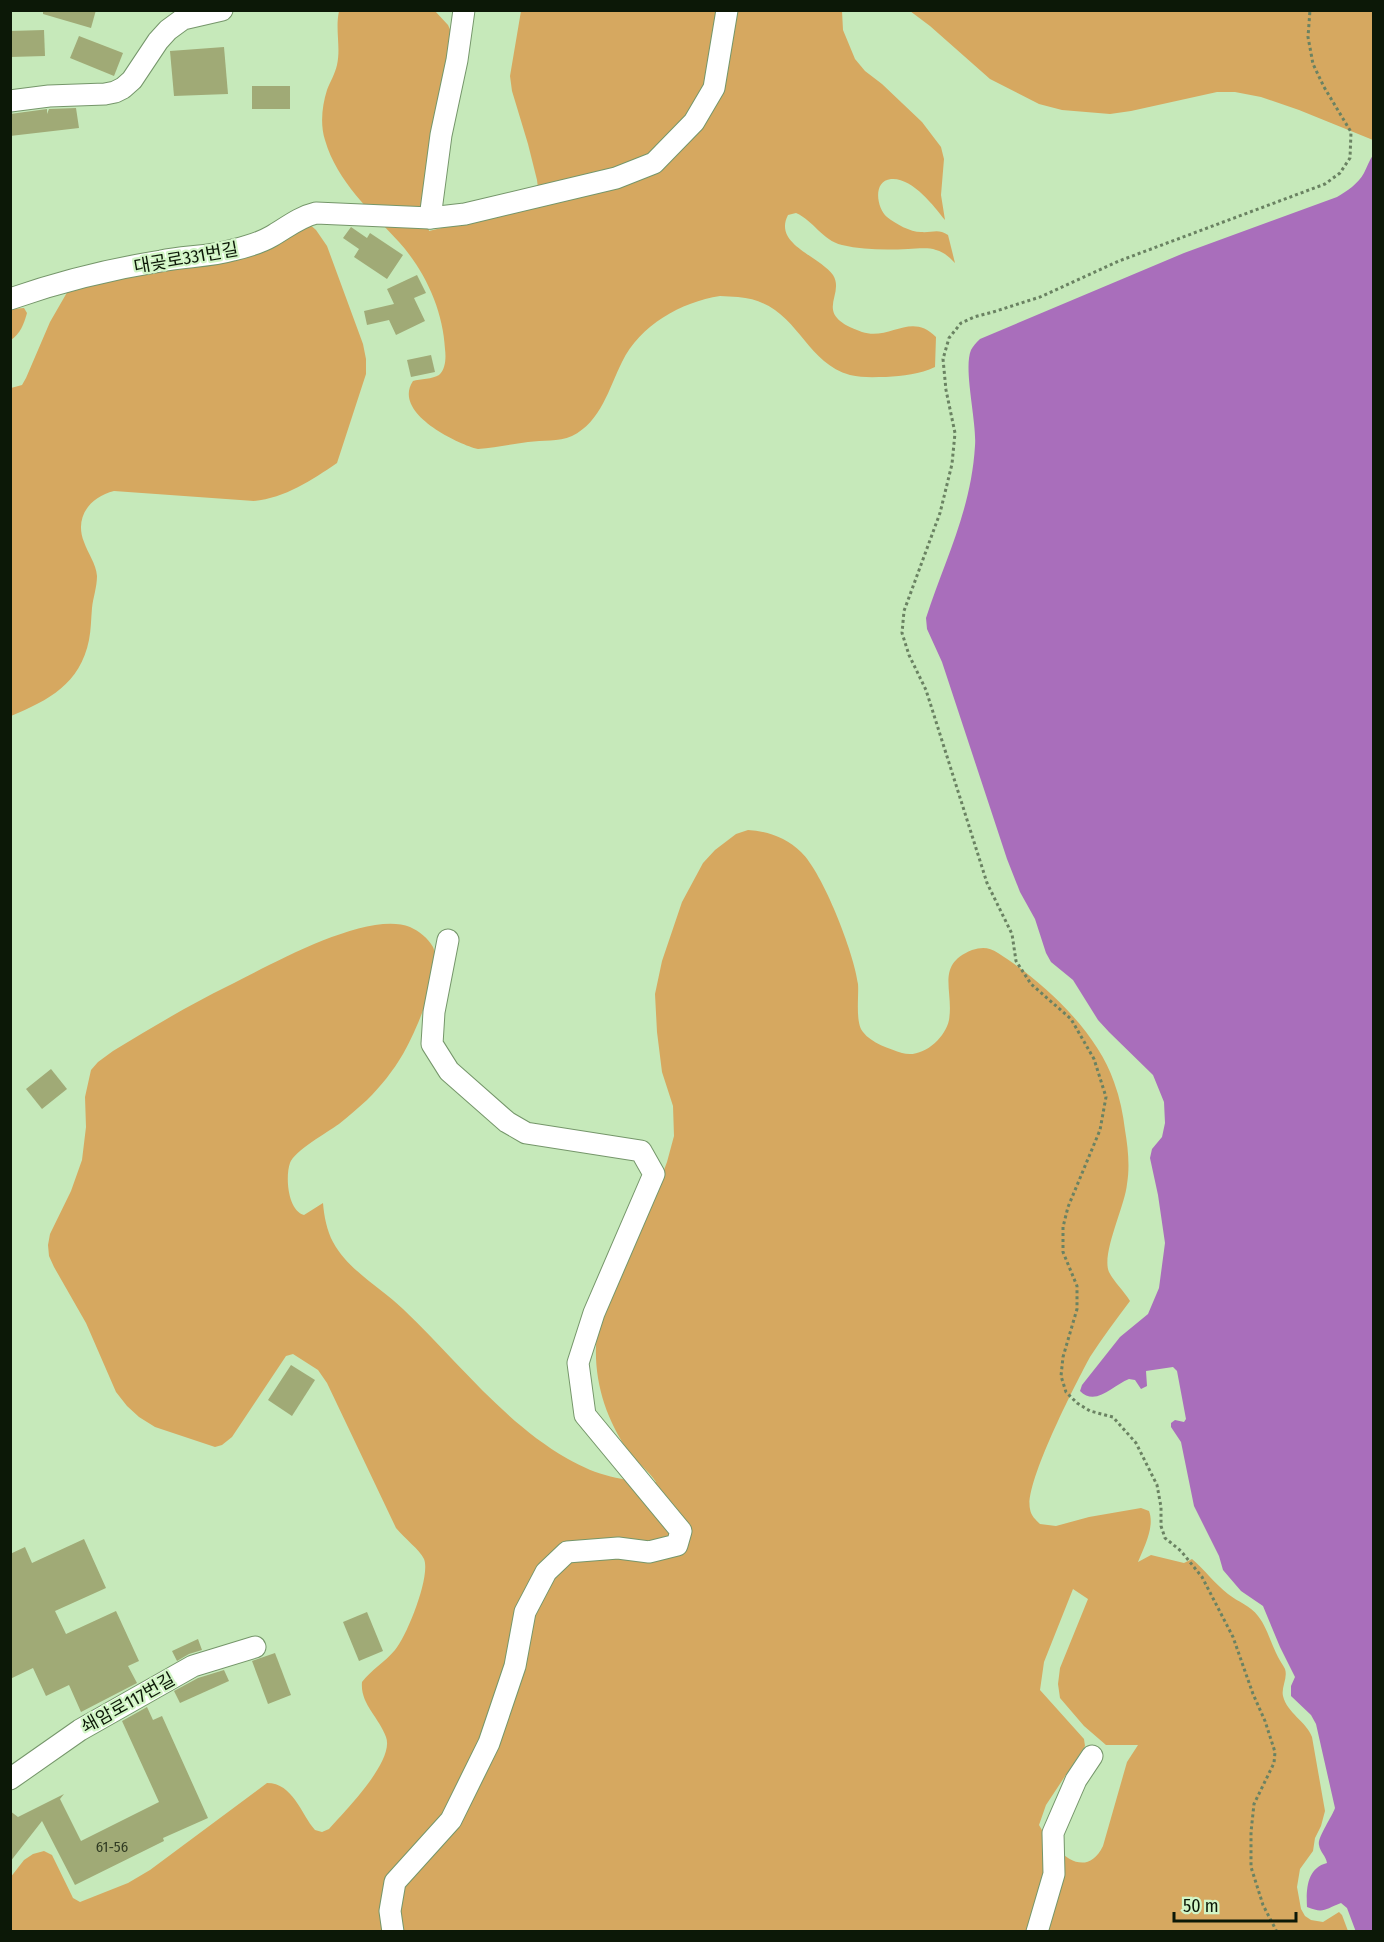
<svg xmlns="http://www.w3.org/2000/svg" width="1384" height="1942" font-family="'Fira Sans Condensed','Noto Sans KR',sans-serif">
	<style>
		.green { fill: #d6a860; fill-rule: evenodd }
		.water { fill: #a96ebb }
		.building { fill: #a0aa76 }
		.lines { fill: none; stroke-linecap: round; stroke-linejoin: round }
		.minor-casing { stroke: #75966a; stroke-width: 23 }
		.path { stroke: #6a8262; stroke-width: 3; stroke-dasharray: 3 3; stroke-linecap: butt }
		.minor { stroke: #fff; stroke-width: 21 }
		.labels { text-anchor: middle; stroke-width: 4.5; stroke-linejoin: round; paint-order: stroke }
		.number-label { font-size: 15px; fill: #313c23 }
		.street-label { font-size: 18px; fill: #0c1807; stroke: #d3f6c7 }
	</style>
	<rect width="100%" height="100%" fill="#c6e9ba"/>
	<g class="green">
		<path d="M 339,11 L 435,11 L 448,25 L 453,36 L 426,209 L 429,231 L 540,204 L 537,180 L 528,144 L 512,91 L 510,76 L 521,11 L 842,11 L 843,30 L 855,59 L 865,71 L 882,84 L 922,122 L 941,147 L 944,159 L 941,195 L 945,220 C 934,206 912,177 891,179 C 872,181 877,209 887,217 C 896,224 910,232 921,232 C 932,233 938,228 948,235 L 955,263 C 949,257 944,252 936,250 C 927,247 917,249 908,249 C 886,250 863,250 842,245 C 822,240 814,221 796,213 L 788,215 C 773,244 818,255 833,275 C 846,296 810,314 862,332 C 890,341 911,311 936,337 L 935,367 C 920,374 903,376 886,377 C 875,377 862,378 850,375 C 801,361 798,302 738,297 C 732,297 726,296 720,296 C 681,302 640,325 622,362 C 609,388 601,422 572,436 C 558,442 543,440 528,442 C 511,444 495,448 478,449 C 455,443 392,412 413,381 C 420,379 433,379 439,375 C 446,369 446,357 445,349 C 443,310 425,271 399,242 C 371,211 337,182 325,140 C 320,124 322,106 327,90 C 330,82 335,74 337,65 C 341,47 335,30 339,11 Z"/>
		<polygon points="910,11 1373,11 1373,140 1299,110 1261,97 1235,92 1217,92 1131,111 1110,114 1062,110 1039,104 990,79 930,26"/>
		<path d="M 307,222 L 316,230 L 327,246 L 363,344 L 366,359 L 366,374 L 337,463 C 312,480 285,498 254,501 L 114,491 C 90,497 74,517 84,542 C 88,554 96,563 97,576 C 97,587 93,598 92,608 C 91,619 91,630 89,640 C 80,684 49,700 11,716 L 11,388 L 22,385 L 26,378 L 50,322 L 69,289 Z"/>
		<path d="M 24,308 L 27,313 C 24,324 20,334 11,340 L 11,309 Z"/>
		<path d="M 748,830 C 768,831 787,838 801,852 C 823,873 854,953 858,984 C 859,996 855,1023 863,1032 C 871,1043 890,1049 902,1053 C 922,1059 945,1039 949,1020 C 954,990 935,965 972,950 C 982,947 989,947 998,953 C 1042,981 1097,1031 1114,1082 C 1120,1098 1123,1114 1125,1130 C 1128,1148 1130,1166 1127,1184 C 1125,1206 1101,1254 1109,1272 C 1114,1282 1124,1291 1130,1301 C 1116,1320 1102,1338 1090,1357 C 1076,1383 1024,1484 1030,1509 C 1031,1516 1036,1520 1040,1524 L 1056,1526 L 1089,1517 L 1141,1508 L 1149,1511 C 1155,1527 1144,1547 1138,1562 L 1151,1555 L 1184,1563 L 1192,1559 C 1205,1570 1215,1584 1228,1594 C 1238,1602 1251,1606 1258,1616 C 1267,1627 1271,1644 1278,1657 C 1280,1661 1283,1665 1285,1669 C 1288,1678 1281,1687 1283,1696 C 1287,1713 1306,1721 1312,1737 L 1325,1811 L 1321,1826 L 1315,1838 L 1313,1851 L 1300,1869 L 1297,1887 L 1301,1909 L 1305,1916 L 1311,1920 L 1323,1922 L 1339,1912 L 1342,1915 L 1348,1931 L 11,1932 L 10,1878 L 24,1860 L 33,1854 L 44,1851 L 52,1855 L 73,1898 L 80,1902 L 128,1883 L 150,1870 L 267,1783 C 293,1783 301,1814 315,1830 L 322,1832 L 329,1829 C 345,1811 395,1761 386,1737 C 379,1717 360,1704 362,1682 C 371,1670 385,1662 395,1650 C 407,1636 431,1576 424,1559 C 420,1550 404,1538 396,1528 L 327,1383 L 318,1370 L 293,1354 L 286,1356 L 232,1437 L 222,1445 L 215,1447 L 155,1427 L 139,1417 L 127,1406 L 116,1392 L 86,1323 L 54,1267 L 49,1256 L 48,1245 L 50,1234 L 71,1191 L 82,1160 L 86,1127 L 85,1097 L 91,1070 L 98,1062 L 113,1051 C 151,1028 189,1005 228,986 C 269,966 366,910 410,927 C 419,931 428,938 433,947 C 443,969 415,1034 403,1054 C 393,1071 381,1086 367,1100 C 358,1108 349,1116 339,1124 C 328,1132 294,1151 290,1163 C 285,1177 288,1211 304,1215 L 323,1203 C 324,1216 327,1231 333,1242 C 348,1270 380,1287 403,1309 C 457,1360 502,1421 568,1459 C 598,1476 622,1481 656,1482 C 649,1471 636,1462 628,1451 C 604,1416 592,1375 597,1333 L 648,1212 L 667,1162 L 674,1136 L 673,1106 L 662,1072 L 657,1032 L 655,994 L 662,961 L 682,902 L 703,863 L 715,850 L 736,834 ZM 1073,1589 L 1088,1599 L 1060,1668 L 1058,1684 L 1060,1698 L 1084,1726 L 1106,1745 L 1138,1745 L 1127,1762 L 1103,1846 C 1084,1884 1052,1848 1039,1825 L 1046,1805 L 1085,1746 L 1084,1739 L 1040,1690 L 1044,1662 Z"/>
	</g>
	<path class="water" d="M 1373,155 L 1374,1931 L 1356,1932 L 1347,1908 L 1341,1903 C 1325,1909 1324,1914 1307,1907 C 1306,1889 1307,1868 1327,1863 C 1326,1856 1320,1852 1319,1845 C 1317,1838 1332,1817 1335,1808 L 1316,1724 L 1311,1715 L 1291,1696 L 1291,1686 L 1295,1677 L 1280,1647 L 1263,1606 L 1241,1591 L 1223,1570 L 1219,1556 L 1194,1506 L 1181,1442 L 1171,1427 L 1171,1423 L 1175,1420 L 1184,1422 L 1186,1419 L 1177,1371 L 1173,1367 L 1146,1371 L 1147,1386 L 1141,1389 L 1135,1380 L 1129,1379 C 1113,1385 1096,1407 1080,1391 L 1082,1385 L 1120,1337 L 1148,1314 L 1159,1288 L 1165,1243 L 1158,1195 L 1150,1158 L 1152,1149 L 1162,1137 L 1165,1123 L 1164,1102 L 1153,1075 L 1109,1032 L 1098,1020 L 1073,980 L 1051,962 L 1046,953 L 1035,919 L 1020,892 L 1007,859 L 942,662 L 927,629 L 926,618 C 945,559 971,511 975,446 C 977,422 963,369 971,350 C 973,346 976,343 980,339 L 1184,253 L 1337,197 C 1347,191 1358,184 1364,173 C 1367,167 1369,161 1373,155 Z"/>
	<g class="building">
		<polygon points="43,10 96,10 91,28 43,14"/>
		<polygon points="44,30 45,56 10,57 10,31"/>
		<polygon points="79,36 123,53 114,76 70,58"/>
		<polygon points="224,47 228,94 174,96 170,51"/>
		<rect x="252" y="86" width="38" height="23"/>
		<polygon points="76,108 79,128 10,136 10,114 47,109 47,114 49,109"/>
		<polygon points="351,227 367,238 370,233 403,255 387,279 354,257 359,249 343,238"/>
		<polygon points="417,275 426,293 414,298 425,321 396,335 389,320 367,325 364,311 394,304 387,289"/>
		<polygon points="431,355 435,372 411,377 407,360"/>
		<polygon points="51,1069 67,1089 42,1109 26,1089"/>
		<polygon points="291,1365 315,1380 292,1416 268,1400"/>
		<polygon points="84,1539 106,1588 55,1611 66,1634 116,1611 139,1661 128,1666 137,1683 81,1712 69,1685 46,1696 33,1668 10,1679 10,1554 25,1547 32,1563"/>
		<polygon points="367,1612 383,1651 359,1661 343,1622"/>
		<polygon points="198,1639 202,1650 189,1654 177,1661 172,1651"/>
		<polygon points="275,1653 291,1695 268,1704 252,1661"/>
		<polygon points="224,1670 229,1681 180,1703 174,1691 198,1678"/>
		<polygon points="147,1707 153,1720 162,1716 208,1818 163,1838 164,1841 75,1885 42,1821 10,1862 10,1811 18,1817 64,1794 60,1799 81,1841 159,1802 122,1721"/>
	</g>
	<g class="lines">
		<g class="minor-casing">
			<g id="minor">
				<polyline points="10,101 49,96 105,94 115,92 123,88 132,80 158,41 168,30 183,19 222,10"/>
				<polyline points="430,218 441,135 457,60 464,10"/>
				<path d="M 10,299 C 59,282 111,269 161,261 C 185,256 209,257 233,250 C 246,247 260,243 272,236 C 286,228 299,217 316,213 L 430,218 L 465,214 L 616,178 L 654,163 L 694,122 L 714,88 L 727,10"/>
				<polyline points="10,1779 80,1730 193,1666 255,1647"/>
				<polyline points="393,1932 390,1911 395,1882 451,1820 489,1743 515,1666 525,1612 546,1572 567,1552 618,1548 649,1552 677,1545 681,1531 585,1415 578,1363 594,1313 654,1174 641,1151 526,1133 507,1122 449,1071 432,1044 434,1012 448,940"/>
				<polyline points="1037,1932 1054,1874 1053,1833 1076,1780 1092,1756"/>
			</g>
		</g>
		<polyline class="path" points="1277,1932 1263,1905 1251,1867 1251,1832 1254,1804 1274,1763 1275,1752 1265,1721 1253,1694 1233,1637 1202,1577 1181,1551 1165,1538 1161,1526 1161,1507 1157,1485 1136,1443 1113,1417 1090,1411 1077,1403 1066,1392 1061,1376 1063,1357 1077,1309 1077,1286 1063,1252 1063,1227 1068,1207 1100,1130 1106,1097 1094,1059 1071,1019 1031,984 1016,961 1012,934 987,883 926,690 909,655 902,633 904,611 940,513 952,464 955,433 946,390 943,359 949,338 961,323 974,317 993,312 1040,297 1119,261 1325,184 1340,173 1350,158 1351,132 1324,87 1313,64 1308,37 1310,10"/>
		<use href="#minor" class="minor"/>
	</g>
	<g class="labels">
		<g class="number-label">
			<text x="112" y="1852">61-56</text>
		</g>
		<g class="street-label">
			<text transform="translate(186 258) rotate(-10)" y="6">대곶로331번길</text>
			<text transform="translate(128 1703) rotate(-29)" y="6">쇄암로117번길</text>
		</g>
	</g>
	<rect width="1384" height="1942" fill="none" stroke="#0c1807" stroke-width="24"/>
	<path d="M1174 1912v9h122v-9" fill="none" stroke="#0c1807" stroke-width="3"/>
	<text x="1183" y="1912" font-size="18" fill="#0c1807" stroke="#d3f6c7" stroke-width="4.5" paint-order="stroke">50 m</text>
</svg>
